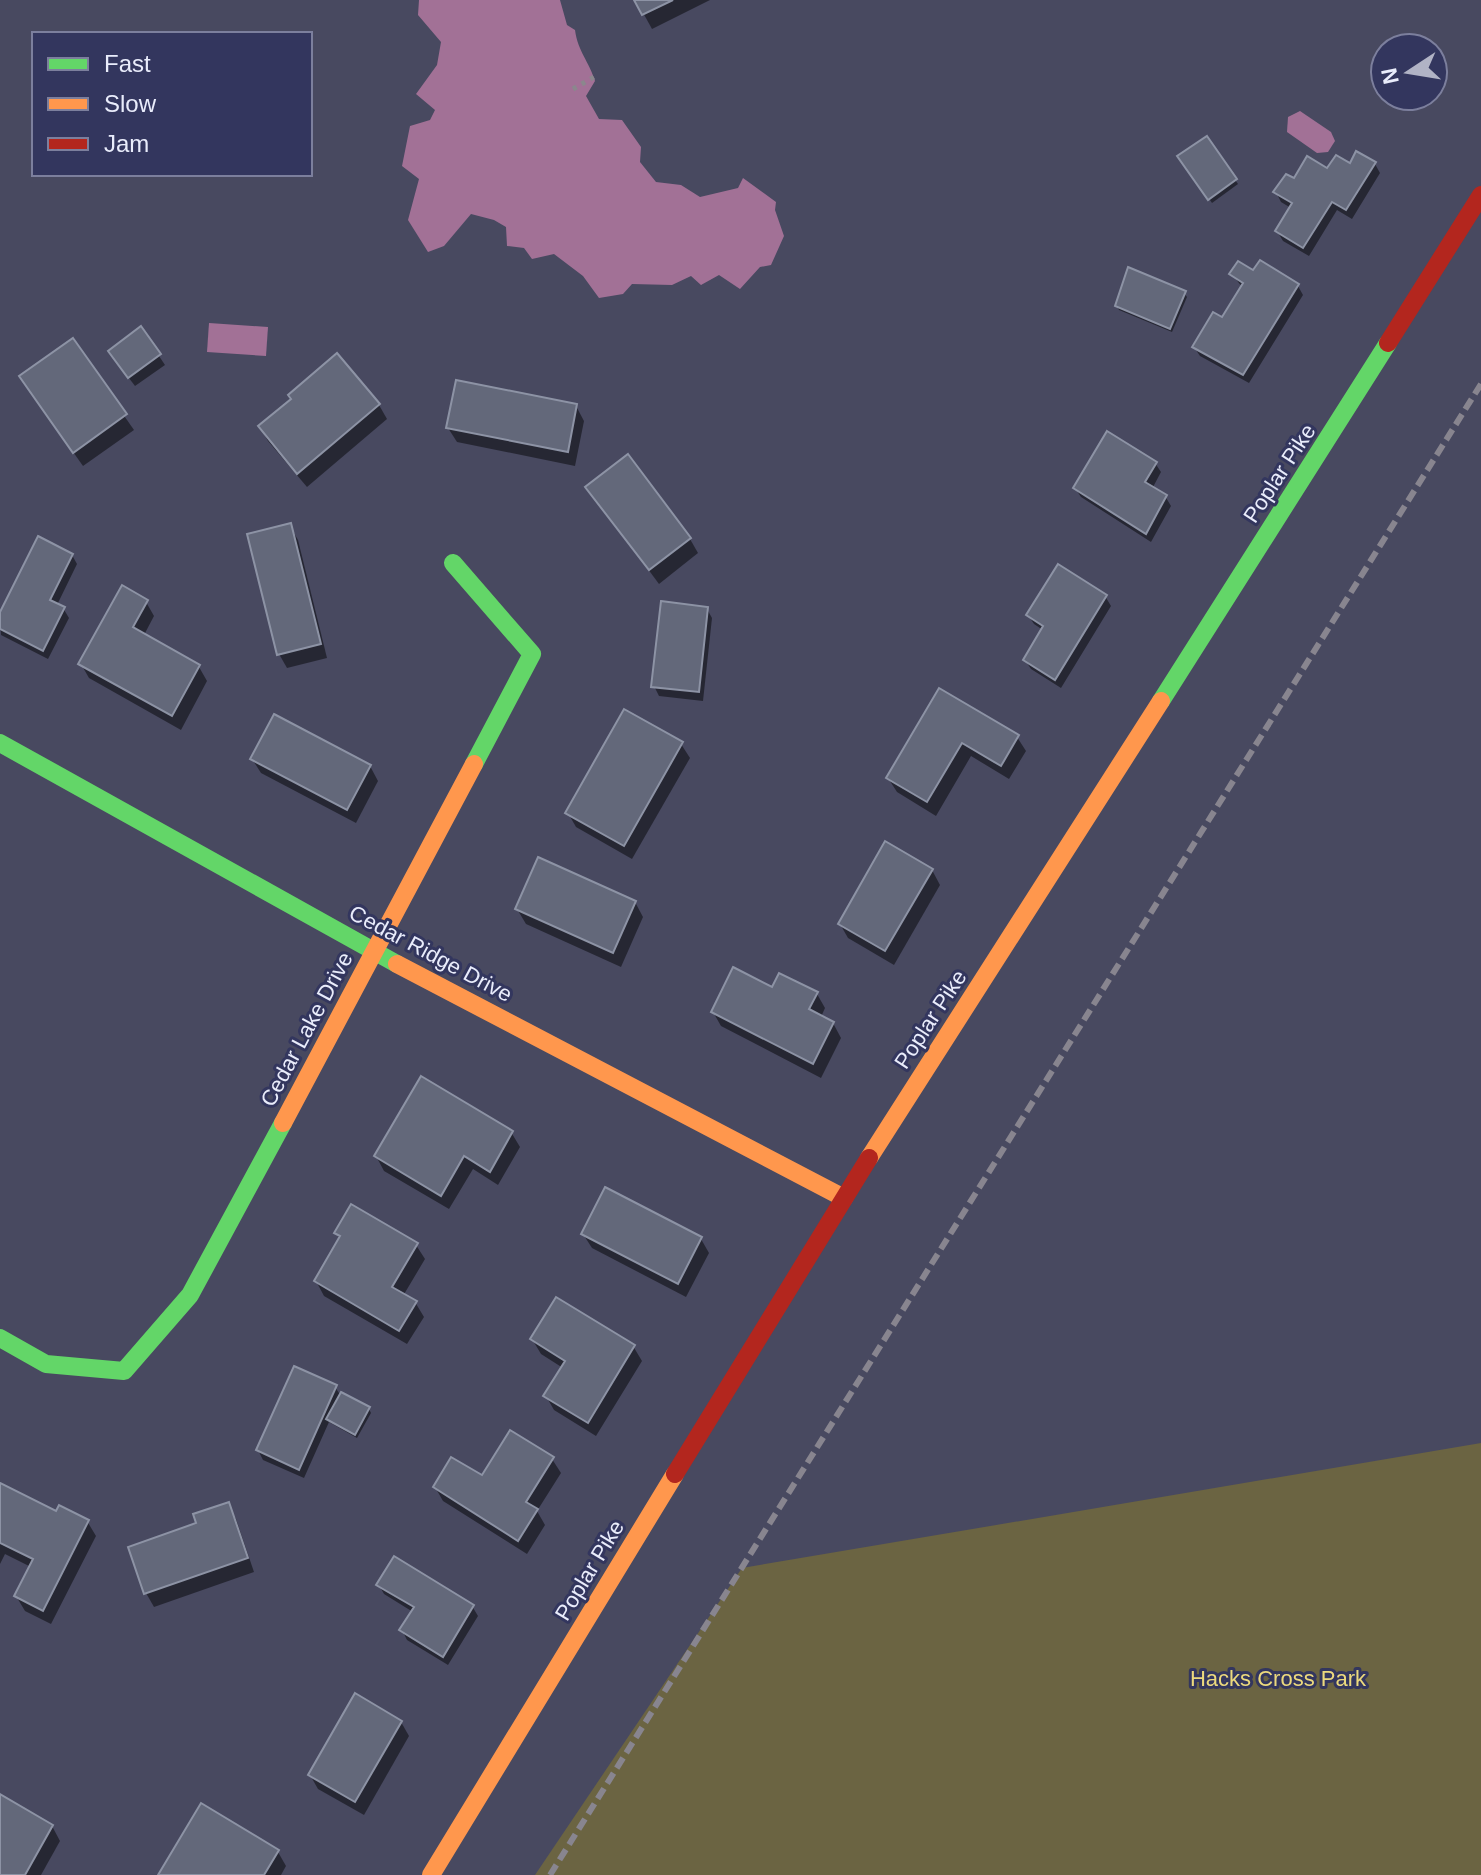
<svg xmlns="http://www.w3.org/2000/svg" width="1481" height="1875" font-family="Arial,sans-serif">
	<style>
		.green { fill: #6b6442 }
		.water { fill: #a27196 }
		.shadow { fill: #0007 }
		.building { fill: #63687a; stroke: #8d93a5; stroke-width: 2 }
		.lines { fill: none; stroke-linecap: round; stroke-linejoin: round }
		.path { stroke: #8b878d; stroke-width: 5; stroke-dasharray: 4 6; stroke-linecap: butt }
		.fast { stroke: #63d668; stroke-width: 18 }
		.slow { stroke: #ff974d; stroke-width: 18 }
		.jam { stroke: #b3261e; stroke-width: 18 }
		.rail { stroke: #88858f; stroke-width: 6; stroke-dasharray: 12 6; stroke-linecap: butt }
		.labels { text-anchor: middle; stroke-width: 6; stroke-linejoin: round; paint-order: stroke }
		.street-label { font-size: 22px; fill: #e9ecfb; stroke: #33365e }
		.park-label { font-size: 22px; fill: #ecd97d; stroke: #33365e }
	</style>
	<rect width="100%" height="100%" fill="#484960"/>
	<polygon class="green" points="1481,1443 1481,1875 535,1875 742,1568"/>
	<g class="water">
		<path d="M 419,0 L 560,0 L 567,25 L 575,30 C 578,52 589,61 595,81 L 586,96 L 599,119 L 622,120 L 641,147 L 640,162 L 656,182 L 681,185 L 700,197 L 738,188 L 743,178 L 776,202 L 775,210 L 784,236 L 771,265 L 760,267 L 740,289 L 719,275 L 701,285 L 691,276 L 672,285 L 632,284 L 623,294 L 599,298 L 583,276 L 554,254 L 532,259 L 524,248 L 507,246 L 506,227 L 494,220 L 471,214 L 444,246 L 428,252 L 408,220 L 419,179 L 402,166 L 410,126 L 430,120 L 435,110 L 416,94 L 437,65 L 441,42 L 418,15 Z"/>
		<polygon points="1300,111 1331,132 1335,141 1328,152 1317,153 1287,132 1288,117"/>
		<polygon points="209,323 268,327 266,356 207,352"/>
	</g>
	<g class="shadow">
		<polygon points="636,0 710,0 652,29"/>
		<polygon points="1206,139 1238,184 1212,203 1180,156"/>
		<polygon points="1357,154 1375,164 1380,173 1352,219 1337,210 1309,256 1283,241 1277,231 1291,208 1281,202 1276,192 1294,180 1350,166"/>
		<polygon points="1254,272 1298,286 1303,295 1249,383 1200,356 1194,347 1222,320 1242,287 1232,274"/>
		<polygon points="1184,293 1187,297 1172,332 1119,310 1117,306"/>
		<polygon points="141,329 165,365 135,386 116,361"/>
		<polygon points="72,341 134,430 83,466 30,391"/>
		<polygon points="379,405 387,419 307,487 268,441 260,427"/>
		<polygon points="576,406 584,421 575,466 457,442 448,428"/>
		<polygon points="1155,463 1161,472 1152,489 1165,496 1171,506 1151,542 1081,497 1075,488"/>
		<polygon points="588,488 690,539 698,553 659,584"/>
		<polygon points="290,526 298,540 327,658 287,668 279,654"/>
		<polygon points="72,555 77,564 57,605 63,608 69,618 48,659 1,635 0,617"/>
		<polygon points="1105,596 1111,606 1061,688 1031,669 1025,660 1043,630 1034,624 1028,615"/>
		<polygon points="146,602 154,616 144,635 199,667 207,681 181,730 89,678 81,664"/>
		<polygon points="707,609 712,618 703,701 659,696 654,686"/>
		<polygon points="940,691 1017,737 1026,751 1009,779 971,756 936,816 897,792 888,778"/>
		<polygon points="681,744 690,758 632,859 576,827 568,813"/>
		<polygon points="252,759 370,766 378,781 356,823 261,773"/>
		<polygon points="932,870 940,885 894,965 848,938 840,924"/>
		<polygon points="635,902 643,917 621,967 526,924 517,909"/>
		<polygon points="773,990 817,994 825,1008 821,1017 833,1023 841,1038 821,1078 721,1026 713,1012"/>
		<polygon points="511,1132 520,1147 498,1185 473,1169 449,1209 384,1171 376,1156"/>
		<polygon points="336,1233 416,1245 425,1259 403,1296 415,1302 424,1317 407,1344 324,1296 316,1281 340,1239"/>
		<polygon points="583,1234 701,1239 709,1253 686,1297 592,1248"/>
		<polygon points="532,1339 633,1346 642,1361 596,1436 554,1410 546,1396 563,1368 541,1354"/>
		<polygon points="335,1387 341,1396 369,1409 371,1413 357,1438 329,1422 304,1478 263,1460 258,1450"/>
		<polygon points="552,1459 561,1473 537,1511 545,1525 527,1554 443,1501 435,1487 482,1478"/>
		<polygon points="0,1485 57,1514 87,1521 96,1536 51,1624 25,1611 16,1596 31,1567 5,1554 0,1564"/>
		<polygon points="228,1505 236,1519 254,1572 154,1607 146,1593 199,1524"/>
		<polygon points="379,1585 472,1606 478,1616 448,1665 407,1640 402,1630 413,1612 384,1594"/>
		<polygon points="401,1722 409,1736 364,1815 318,1789 310,1775"/>
		<polygon points="0,1796 52,1826 60,1841 41,1875 0,1875"/>
		<polygon points="278,1852 286,1866 281,1875 161,1875"/>
	</g>
	<g class="building">
		<polygon points="634,0 673,0 642,15"/>
		<polygon points="1207,136 1237,179 1208,200 1177,156"/>
		<polygon points="1356,151 1376,162 1346,210 1332,202 1303,248 1275,231 1292,203 1273,192 1286,174 1294,178 1307,156 1327,168 1336,155 1350,163"/>
		<polygon points="1260,260 1299,284 1243,375 1192,347 1213,312 1222,317 1243,283 1229,274 1238,261 1253,270"/>
		<polygon points="1128,267 1186,291 1170,329 1115,306"/>
		<polygon points="141,326 161,354 128,378 108,351"/>
		<polygon points="73,338 127,414 73,453 19,376"/>
		<polygon points="337,353 380,404 297,474 258,426 291,399 288,395"/>
		<polygon points="456,380 577,404 568,452 446,428"/>
		<polygon points="1107,431 1157,462 1145,482 1167,495 1146,534 1073,488"/>
		<polygon points="628,454 691,538 649,570 585,487"/>
		<polygon points="291,523 321,644 277,655 247,534"/>
		<polygon points="38,536 73,554 50,600 65,607 43,651 0,629 0,612"/>
		<polygon points="1058,564 1107,595 1055,680 1023,660 1043,626 1026,615"/>
		<polygon points="122,585 148,600 133,627 200,665 172,716 78,664"/>
		<polygon points="661,601 708,607 699,692 651,687"/>
		<polygon points="939,688 1019,735 1001,766 962,743 927,802 886,778"/>
		<polygon points="624,709 683,742 624,846 565,813"/>
		<polygon points="274,714 371,765 347,810 250,759"/>
		<polygon points="885,841 933,869 885,951 838,924"/>
		<polygon points="538,857 636,901 613,953 515,909"/>
		<polygon points="733,967 772,987 779,973 818,992 809,1009 834,1022 813,1064 711,1012"/>
		<polygon points="421,1076 513,1131 490,1172 464,1156 441,1196 374,1156"/>
		<polygon points="605,1187 702,1237 678,1284 581,1234"/>
		<polygon points="351,1204 418,1243 392,1287 417,1301 399,1331 314,1281 340,1236 334,1233"/>
		<polygon points="556,1297 635,1345 588,1423 543,1396 565,1361 530,1339"/>
		<polygon points="294,1366 337,1385 299,1470 256,1450"/>
		<polygon points="341,1392 370,1407 355,1435 326,1419"/>
		<polygon points="510,1430 554,1457 526,1502 538,1509 518,1541 433,1487 451,1457 482,1475"/>
		<polygon points="0,1483 56,1511 59,1505 89,1520 43,1611 14,1596 33,1559 0,1543"/>
		<polygon points="229,1502 248,1558 144,1594 128,1547 196,1523 193,1514"/>
		<polygon points="394,1556 474,1605 443,1657 399,1630 414,1607 376,1585"/>
		<polygon points="355,1693 402,1721 355,1802 308,1775"/>
		<polygon points="0,1794 53,1825 25,1875 0,1875"/>
		<polygon points="201,1803 279,1850 264,1875 158,1875"/>
	</g>
	<g class="lines">
		<polyline class="path" points="573,89 594,77"/>
		<g class="fast">
			<polyline points="453,563 532,654 474,764"/>
			<polyline points="1161,701 1388,343"/>
			<polyline points="0,743 397,964"/>
			<polyline points="0,1338 46,1364 124,1371 190,1295 283,1123"/>
		</g>
		<g class="slow">
			<polyline points="397,964 844,1198"/>
			<polyline points="283,1123 474,764"/>
			<polyline points="869,1158 1161,701"/>
			<polyline points="431,1875 675,1474"/>
		</g>
		<g class="jam">
			<polyline points="1388,343 1481,195"/>
			<polyline points="675,1474 869,1158"/>
		</g>
		<polyline class="rail" points="550,1875 1481,384"/>
	</g>
	<g class="labels">
		<g class="street-label">
			<text transform="translate(1279 473) rotate(-57)" y="8">Poplar Pike</text>
			<text transform="translate(431 953) rotate(28)" y="8">Cedar Ridge Drive</text>
			<text transform="translate(930 1019) rotate(-57)" y="8">Poplar Pike</text>
			<text transform="translate(306 1029) rotate(-62)" y="8">Cedar Lake Drive</text>
			<text transform="translate(589 1570) rotate(-59)" y="8">Poplar Pike</text>
		</g>
		<g class="park-label">
			<text x="1278" y="1686">Hacks Cross Park</text>
		</g>
	</g>
	<rect x="32" y="32" width="280" height="144" fill="#33365e" stroke="#7c7f9d" stroke-width="2"/>
	<rect x="48" y="58" width="40" height="12" fill="#63d668" stroke="#7c7f9d" stroke-width="2"/>
	<text x="104" y="72" font-size="24" fill="#e9ecfb">Fast</text>
	<rect x="48" y="98" width="40" height="12" fill="#ff974d" stroke="#7c7f9d" stroke-width="2"/>
	<text x="104" y="112" font-size="24" fill="#e9ecfb">Slow</text>
	<rect x="48" y="138" width="40" height="12" fill="#b3261e" stroke="#7c7f9d" stroke-width="2"/>
	<text x="104" y="152" font-size="24" fill="#e9ecfb">Jam</text>
	<g transform="translate(1409 72) rotate(258)"><circle r="38" fill="#33365e" stroke="#7c7f9d" stroke-width="2"/>
	<path d="M0-6L14 30L0 20L-14 30Z" fill="#b1b3c5"/>
	<text y="-12" font-size="22" font-weight="bold" text-anchor="middle" fill="#e9ecfb">N</text>
	</g>
</svg>
